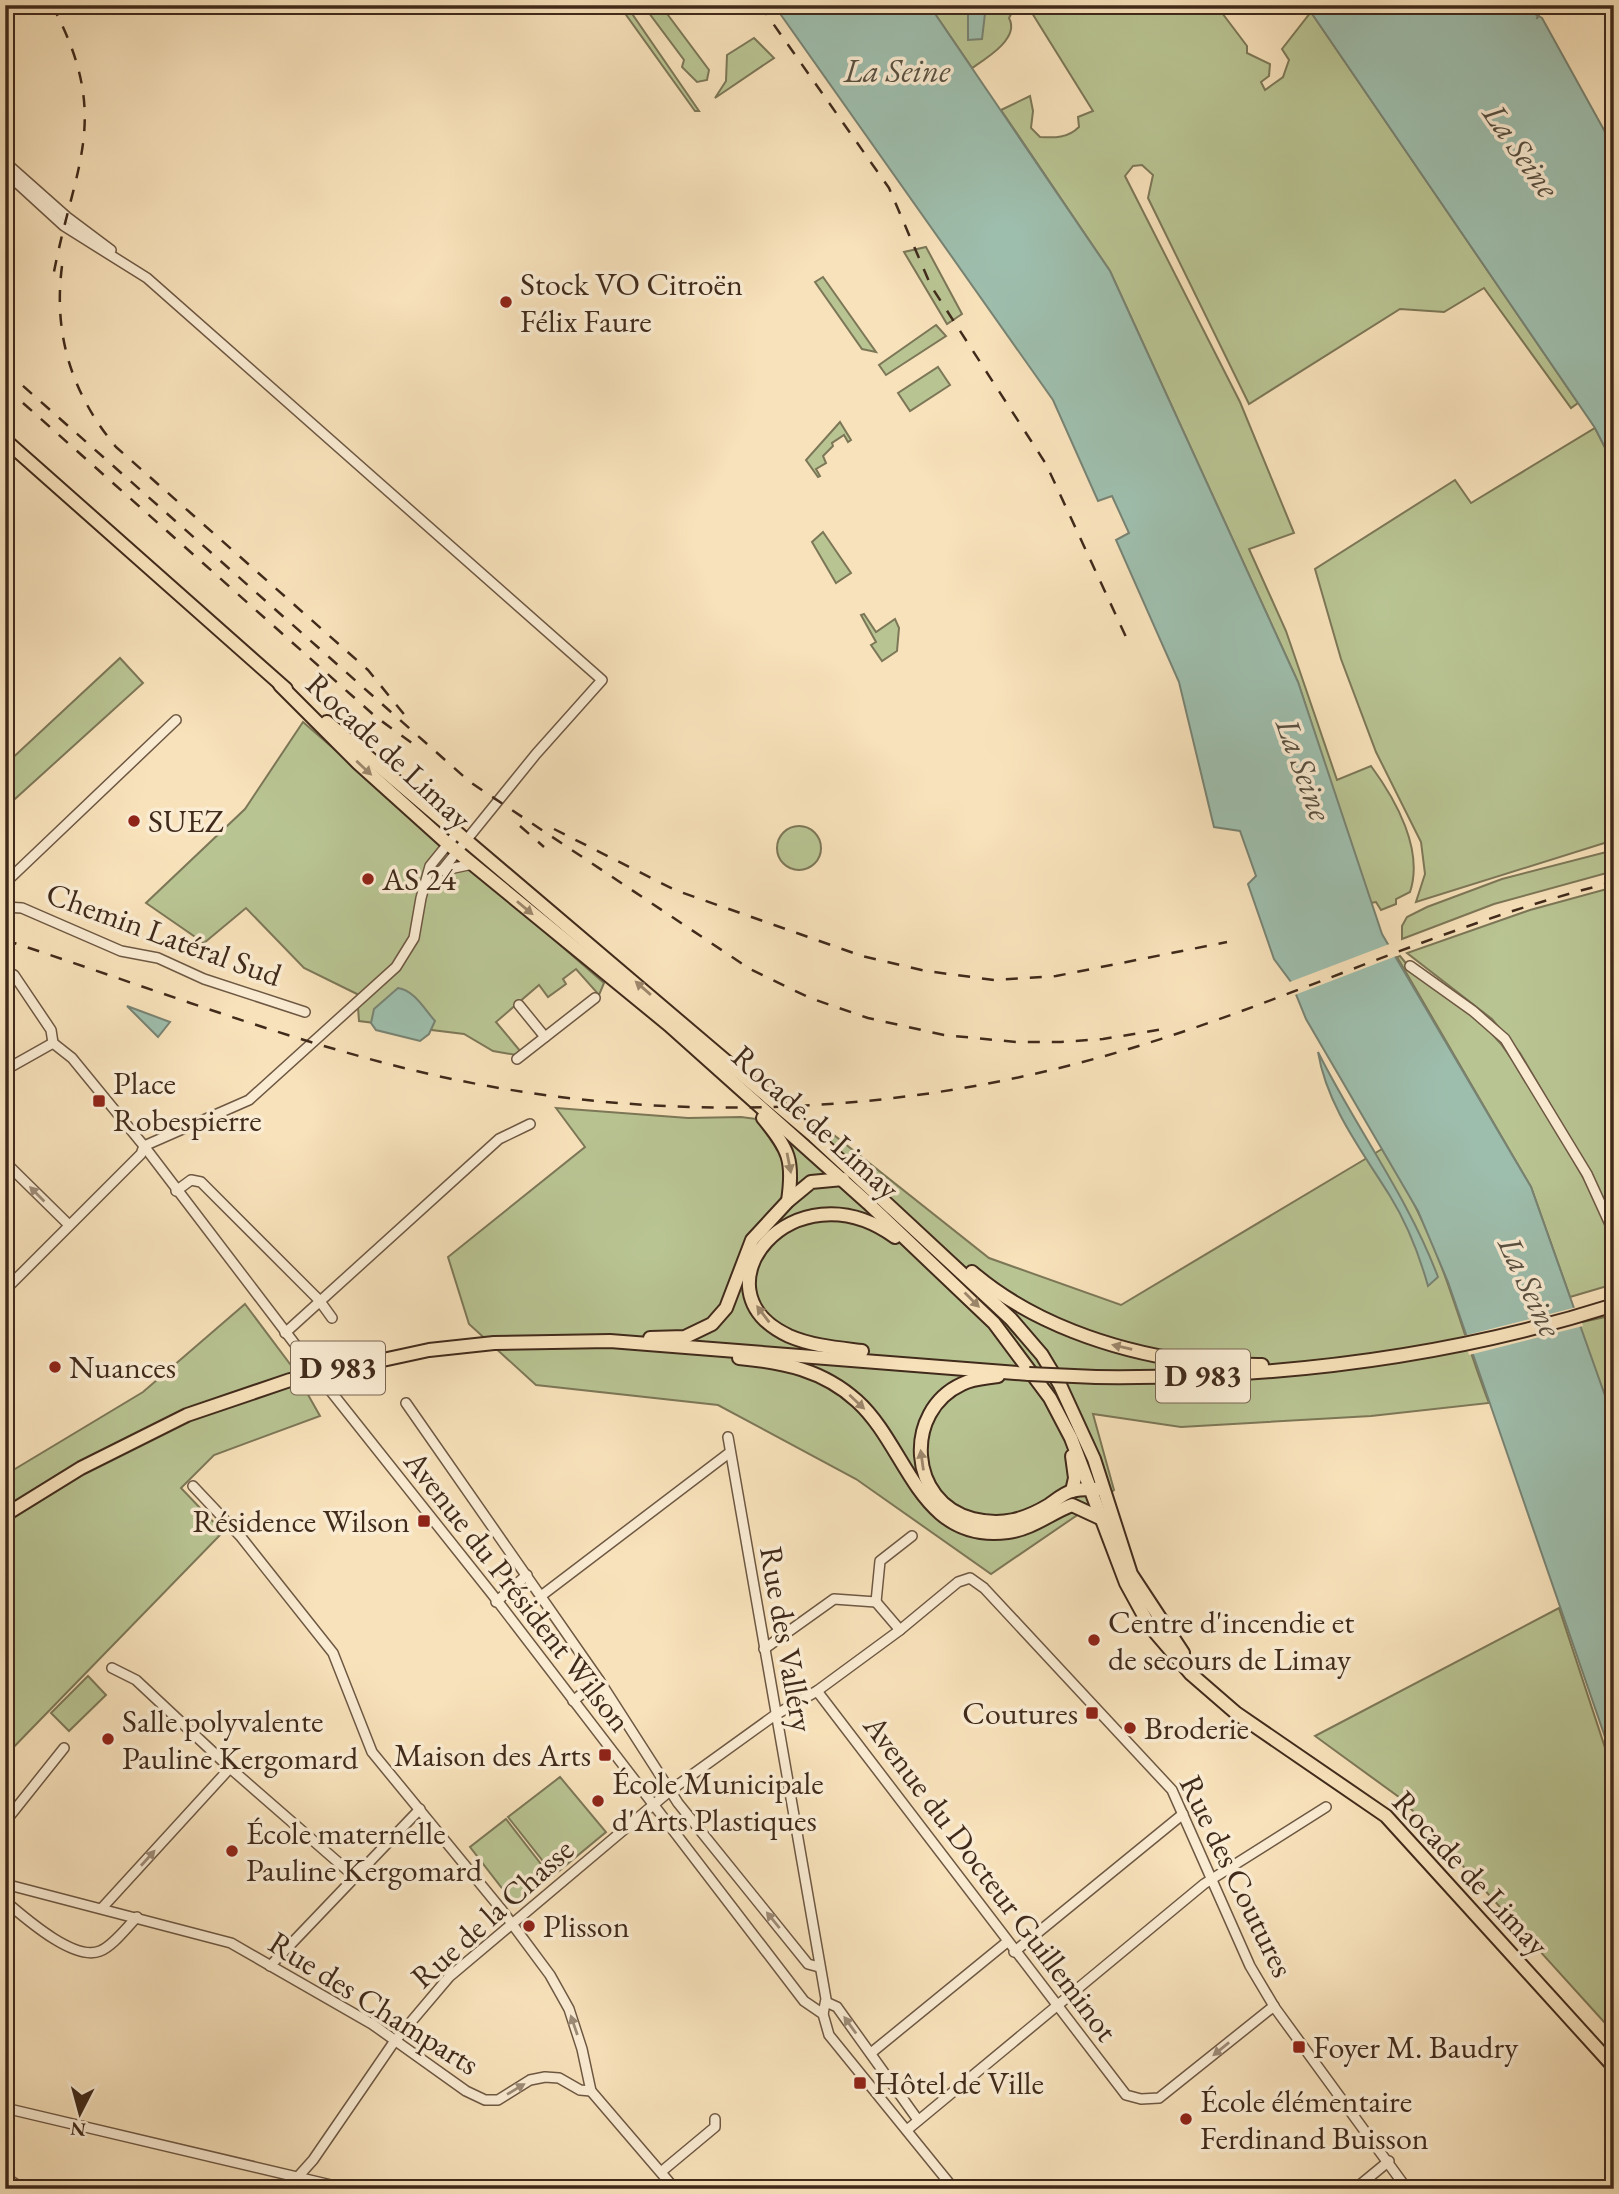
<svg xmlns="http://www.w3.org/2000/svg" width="1619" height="2194" font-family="'EB Garamond',serif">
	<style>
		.green { fill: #b9c493; stroke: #7c7757; stroke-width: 2 }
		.water { fill: #9ebead; stroke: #788373; stroke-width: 2 }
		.pier { fill: #f8e2bb }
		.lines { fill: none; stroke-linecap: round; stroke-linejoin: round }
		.stream { stroke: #788373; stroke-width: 2.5 }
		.minor-casing { stroke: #6e5843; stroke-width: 12 }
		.major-casing { stroke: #402a1b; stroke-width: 16 }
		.minor { stroke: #faecd3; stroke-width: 9 }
		.major { stroke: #f8e2bb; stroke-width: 12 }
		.rail { stroke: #402a1b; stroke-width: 2.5; stroke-dasharray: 12 12; stroke-linecap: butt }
		.major-bridge-casing { stroke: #402a1b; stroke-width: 16; stroke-linecap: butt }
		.major-bridge { stroke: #f8e2bb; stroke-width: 12 }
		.oneway { fill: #9c866b }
		.oneway2 { fill: #9d8b77 }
		.poi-dot { fill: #8f2418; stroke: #faecd3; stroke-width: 2.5 }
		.labels { text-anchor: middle; stroke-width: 7; stroke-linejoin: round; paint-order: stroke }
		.shield { fill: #faecd3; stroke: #786452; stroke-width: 2 }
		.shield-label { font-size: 30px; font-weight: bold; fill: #402a1b }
		.poi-label { font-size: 32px; fill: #402a1b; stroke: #faecd3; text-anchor: start }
		.street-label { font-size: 32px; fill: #402a1b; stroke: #faecd3 }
		.water-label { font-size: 33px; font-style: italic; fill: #584f40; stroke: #faecd3 }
	</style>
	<rect width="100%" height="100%" fill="#f8e2bb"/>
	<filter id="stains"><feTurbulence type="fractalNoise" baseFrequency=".00286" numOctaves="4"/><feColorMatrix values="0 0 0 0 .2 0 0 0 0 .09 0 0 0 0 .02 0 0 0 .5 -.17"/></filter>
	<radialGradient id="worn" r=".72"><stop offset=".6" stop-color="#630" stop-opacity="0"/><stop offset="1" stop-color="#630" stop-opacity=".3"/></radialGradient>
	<g class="green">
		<polygon points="619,5 626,5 699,111 695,111"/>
		<path d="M 929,5 L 968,5 L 968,40 L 986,5 L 1016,5 L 1009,18 C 1020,38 987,58 972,68 Z"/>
		<path d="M 1027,5 L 1216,5 L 1247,46 L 1247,53 L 1270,64 L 1269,76 L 1261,82 L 1265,90 L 1283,77 L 1289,60 L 1282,49 L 1311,12 L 1578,403 L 1571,408 L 1484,288 L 1444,312 L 1400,309 L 1249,404 L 1148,198 L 1153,175 L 1142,165 L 1133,166 L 1125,176 L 1240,402 L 1294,533 L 1249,549 L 1286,631 L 1337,780 L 1371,766 C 1396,800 1424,850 1410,892 L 1396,899 L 1396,904 L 1381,910 L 1376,902 L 1370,903 L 1298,682 L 1110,271 L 1001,110 L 1030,96 L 1033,111 L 1031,128 L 1040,137 C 1055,138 1068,138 1079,127 L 1078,117 L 1093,111 Z"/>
		<polygon points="662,7 709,70 707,80 697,82 682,67 684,60 646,9"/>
		<polygon points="754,38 774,58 715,98 726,81 727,55"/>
		<polygon points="926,247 962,314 947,324 904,252"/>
		<polygon points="823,277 876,352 862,349 815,282"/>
		<polygon points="936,325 946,336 886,375 879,365"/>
		<polygon points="938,367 950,385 910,411 898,393"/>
		<polygon points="840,422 851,440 848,442 844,435 832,443 833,446 823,456 826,463 816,469 820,476 818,477 806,460"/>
		<polygon points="1595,428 1614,465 1614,840 1416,902 1425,874 1421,842 1376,752 1341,659 1315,569 1455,480 1471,503"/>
		<polygon points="823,532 851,573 836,583 812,542"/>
		<polygon points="864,614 876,632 895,619 899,628 897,651 882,661 871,645 876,642 861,615"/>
		<polygon points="120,658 143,683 5,808 5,778 13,770 7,763"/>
		<polygon points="303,722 604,983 599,995 576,969 563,979 566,984 548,997 539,985 496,1022 521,1052 516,1055 493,1051 464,1034 359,1021 357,994 304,968 246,908 204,943 146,903 245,809"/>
		<circle cx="799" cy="848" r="22"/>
		<polygon points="1614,850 1614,871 1494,904 1402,939 1402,926 1407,917 1427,907 1502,879"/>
		<polygon points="1614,887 1614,1221 1585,1164 1520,1053 1492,1019 1407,953 1530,910"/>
		<polygon points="1400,956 1413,972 1482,1023 1501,1044 1531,1086 1597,1202 1614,1240 1614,1284 1570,1297 1531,1187 1397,957"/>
		<path d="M 556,1108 L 688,1118 L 741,1117 L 825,1128 L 989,1258 L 1121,1305 L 1382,1149 C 1394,1169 1407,1189 1417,1210 C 1448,1271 1464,1339 1489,1403 L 1371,1416 L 1181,1427 L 1093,1414 L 1114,1490 L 991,1574 L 856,1479 L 718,1405 L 536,1385 L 469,1324 L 448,1257 L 585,1147 Z"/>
		<polygon points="245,1304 293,1368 320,1416 214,1455 181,1488 223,1532 5,1756 5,1475 143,1392"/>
		<polygon points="1614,1315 1614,1421 1578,1323"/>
		<polygon points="1559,1608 1614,1775 1614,2033 1403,1800 1315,1736"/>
		<polygon points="88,1676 106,1695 69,1731 51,1713"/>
		<polygon points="560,1777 606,1832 554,1875 508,1817"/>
		<polygon points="506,1819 551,1877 515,1905 470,1847"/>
	</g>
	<g class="water">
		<polygon points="774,5 929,5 1110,271 1298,682 1382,934 1531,1187 1614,1421 1614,1763 1448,1282 1418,1211 1306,1019 1291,982 1274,959 1248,884 1256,876 1240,831 1214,827 1179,682 1116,540 1129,533 1112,496 1098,501 1053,400"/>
		<polygon points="968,5 986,5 982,39 968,40"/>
		<polygon points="1306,5 1519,5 1542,18 1614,148 1614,465 1595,428"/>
		<path d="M 398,988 C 414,990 425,1010 435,1021 L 429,1034 L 420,1041 L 376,1030 L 371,1023 L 374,1009 Z"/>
		<polygon points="127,1006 170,1022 158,1037"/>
		<path d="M 1318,1052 C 1356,1128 1408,1197 1438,1277 L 1428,1286 C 1419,1254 1408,1225 1390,1196 C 1362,1151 1327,1106 1318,1052 Z"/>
	</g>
	<g class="pier">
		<polygon points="1392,943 1399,955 1292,996 1287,983"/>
		<polygon points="1577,1307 1583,1326 1469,1355 1463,1336"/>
	</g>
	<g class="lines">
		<polyline class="stream" points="1537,18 1544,5"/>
		<g class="minor-casing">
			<g id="minor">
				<polyline points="5,162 67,217 111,250"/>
				<polyline points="5,172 64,226 147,278 602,680 536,754 443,869"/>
				<polyline points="440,871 473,864"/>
				<polyline points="5,883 176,720"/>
				<polyline points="5,907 22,908 121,951 158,958 204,979 305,1012"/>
				<polyline points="5,919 8,927"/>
				<polyline points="1410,966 1473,1011 1505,1039 1587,1174 1614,1233"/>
				<polyline points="5,971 14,975 51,1030 53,1043"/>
				<polyline points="519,1005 545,1037"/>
				<polyline points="53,1043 72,1058 144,1146 307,1360"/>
				<polyline points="517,1059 595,998"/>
				<polyline points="5,1070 53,1043"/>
				<polyline points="144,1146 249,1100 396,967 414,938 421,898 430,866 456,834"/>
				<polyline points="5,1162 69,1225"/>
				<polyline points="176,1191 191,1180 201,1182 319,1300 332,1318"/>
				<polyline points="5,1290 141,1154 144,1146"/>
				<polyline points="285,1333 499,1139 530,1124"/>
				<polyline points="325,1384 492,1594 804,2001 823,2014 829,2035 954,2189"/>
				<polyline points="406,1403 599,1680 678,1803 808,1964 819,1967"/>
				<polyline points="728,1437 826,1999 823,2014"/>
				<polyline points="193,1486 241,1537 333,1653 372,1752 501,1909 550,1975 569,2009 582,2049 591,2091 675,2189"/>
				<polyline points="541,1596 729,1453"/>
				<polyline points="496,1602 527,1575"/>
				<polyline points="876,1602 900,1630"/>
				<polyline points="764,1649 834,1599 876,1602 880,1561 912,1536"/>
				<polyline points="112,1668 136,1680 230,1768 355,1877"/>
				<polyline points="817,1691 1126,2095 1141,2099 1159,2098 1274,2006"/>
				<polyline points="573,1701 599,1680"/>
				<polyline points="5,1822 64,1748"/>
				<polyline points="5,1884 231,1943 372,2024 466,2091 485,2100 498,2100 530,2080 545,2077 559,2078 580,2090 591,2091"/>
				<path d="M 5,1901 C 24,1917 74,1962 100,1951 C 113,1946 127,1927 137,1917"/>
				<polyline points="102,1908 230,1768"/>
				<polyline points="1014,1952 1183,1814"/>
				<polyline points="270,1966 420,1809"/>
				<polyline points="826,2002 837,2007 918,2120"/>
				<polyline points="871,2053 1007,1942"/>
				<polyline points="5,2108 348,2189"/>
				<polyline points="907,2130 1204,1884 1326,1807"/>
				<polyline points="661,2172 715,2127 715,2119"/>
				<polyline points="5,2177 23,2189"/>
				<polyline points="5,2186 9,2189"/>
				<polyline points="287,2189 313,2160 394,2042 449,1977 671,1790 775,1715 817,1691 900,1630 958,1582 970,1578 984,1588 1172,1790 1250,1966 1275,2008 1407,2189"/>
				<polyline points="1355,2189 1389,2161"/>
			</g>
		</g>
		<g class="major-casing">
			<g id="major">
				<polyline points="5,440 286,689"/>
				<polyline points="280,685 358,763 448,844 669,1025 868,1203 994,1323 1050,1398 1071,1438 1126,1583 1149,1625 1191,1674 1236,1713 1386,1816 1614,2067"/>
				<polyline points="327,722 814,1136 1011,1319 1042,1355 1060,1385 1094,1459 1131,1574 1183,1653"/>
				<path d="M 763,1118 C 789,1150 794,1160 788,1201"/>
				<path d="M 972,1272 C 1030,1322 1111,1350 1187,1361 C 1211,1365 1237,1364 1262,1365"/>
				<polyline points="650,1338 685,1337 712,1324 726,1308 752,1240 788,1201 811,1182 843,1179"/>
				<path d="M 862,1351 C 838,1348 812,1346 789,1336 C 690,1290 793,1163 895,1237"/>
				<path d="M 739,1358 C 783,1362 823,1370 857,1401 C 908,1447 919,1544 1008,1532 C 1032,1529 1051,1513 1072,1505 L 1100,1518"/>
				<path d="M 998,1376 C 986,1378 973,1378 962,1384 C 903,1411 908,1503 973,1519 C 1002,1526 1024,1520 1049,1505 C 1056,1500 1064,1493 1072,1491 C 1080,1488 1091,1489 1099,1489"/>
				<path d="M 1096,1377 C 1272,1379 1445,1359 1614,1305"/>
				<polyline points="1072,1491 1075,1478 1072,1456"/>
				<polyline points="5,1515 81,1468 187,1415 290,1380 429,1350 494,1343 610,1341 1029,1374"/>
			</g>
		</g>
		<use href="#minor" class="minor"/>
		<use href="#major" class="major"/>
		<g class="rail">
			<path d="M 52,5 C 113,119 74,164 53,277"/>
			<polyline points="760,5 889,188 931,286 1046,464 1126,637"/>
			<path d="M 62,266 C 53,335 72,394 116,447 L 368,670 L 407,718"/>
			<polyline points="5,370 470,782 750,969 810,998 868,1018 944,1035 1016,1042 1061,1042 1103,1039 1164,1029"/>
			<polyline points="5,387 376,717 416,746"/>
			<polyline points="520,826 544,847"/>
			<polyline points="554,829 675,890 862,956 926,971 994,980 1056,976 1227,942"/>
			<path d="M 5,940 C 140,984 274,1036 412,1070 C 627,1122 860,1120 1075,1064 C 1259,1017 1429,927 1614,882"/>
		</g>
		<g class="major-bridge-casing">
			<polyline id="major-bridge" points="1029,1374 1096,1377"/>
		</g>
		<use href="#major-bridge" class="major-bridge"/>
	</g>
	<defs><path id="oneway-solid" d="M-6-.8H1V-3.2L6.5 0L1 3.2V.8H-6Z" transform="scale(1.75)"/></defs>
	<g class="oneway">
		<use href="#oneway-solid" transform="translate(364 768) rotate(43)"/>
		<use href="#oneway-solid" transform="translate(525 908) rotate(40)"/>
		<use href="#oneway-solid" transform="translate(643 988) rotate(-139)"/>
		<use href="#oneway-solid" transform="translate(789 1163) rotate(79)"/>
		<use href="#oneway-solid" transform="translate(972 1300) rotate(45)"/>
		<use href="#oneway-solid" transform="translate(763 1314) rotate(-127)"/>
		<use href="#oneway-solid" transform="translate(1122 1347) rotate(-167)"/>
		<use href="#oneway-solid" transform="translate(857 1402) rotate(43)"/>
		<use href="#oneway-solid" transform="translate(922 1460) rotate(-98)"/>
	</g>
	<g class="oneway2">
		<use href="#oneway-solid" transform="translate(37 1194) rotate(-135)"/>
		<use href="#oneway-solid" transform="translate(148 1858) rotate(-48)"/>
		<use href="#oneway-solid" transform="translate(773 1920) rotate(-129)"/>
		<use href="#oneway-solid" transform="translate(574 2025) rotate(-109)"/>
		<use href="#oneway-solid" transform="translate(850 2025) rotate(-126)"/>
		<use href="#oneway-solid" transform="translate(1221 2049) rotate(141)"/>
		<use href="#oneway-solid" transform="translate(516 2089) rotate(-31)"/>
	</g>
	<g class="poi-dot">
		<circle cx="506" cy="302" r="7"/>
		<circle cx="134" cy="821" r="7"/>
		<circle cx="368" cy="879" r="7"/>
		<rect x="92" y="1094" width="14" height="14" rx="3.5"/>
		<circle cx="55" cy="1367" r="7"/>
		<rect x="417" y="1514" width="14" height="14" rx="3.5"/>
		<circle cx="1094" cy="1640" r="7"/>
		<rect x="1085" y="1706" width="14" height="14" rx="3.5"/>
		<circle cx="1130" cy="1728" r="7"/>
		<circle cx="108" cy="1739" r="7"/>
		<rect x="598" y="1748" width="14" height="14" rx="3.5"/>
		<circle cx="598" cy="1801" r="7"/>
		<circle cx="232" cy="1851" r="7"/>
		<circle cx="529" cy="1926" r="7"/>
		<rect x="1292" y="2040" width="14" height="14" rx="3.5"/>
		<rect x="853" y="2076" width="14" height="14" rx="3.5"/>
		<circle cx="1186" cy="2119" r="7"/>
	</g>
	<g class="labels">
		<g class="shield">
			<rect x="291" y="1341.5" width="94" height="53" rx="5"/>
			<rect x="1156" y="1349.5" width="94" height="53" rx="5"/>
		</g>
		<g class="shield-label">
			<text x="338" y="1378">D 983</text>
			<text x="1203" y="1386">D 983</text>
		</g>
		<g class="poi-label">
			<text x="520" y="295">Stock VO Citroën<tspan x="520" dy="37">Félix Faure</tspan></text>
			<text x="148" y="832">SUEZ</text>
			<text x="382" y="890">AS 24</text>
			<text x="113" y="1094">Place<tspan x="113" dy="37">Robespierre</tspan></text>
			<text x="69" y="1378">Nuances</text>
			<text x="410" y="1532" text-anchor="end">Résidence Wilson</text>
			<text x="1108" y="1633">Centre d'incendie et<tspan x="1108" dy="37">de secours de Limay</tspan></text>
			<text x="1078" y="1724" text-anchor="end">Coutures</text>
			<text x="122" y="1732">Salle polyvalente<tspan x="122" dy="37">Pauline Kergomard</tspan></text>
			<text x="1144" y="1739">Broderie</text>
			<text x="591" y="1766" text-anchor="end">Maison des Arts</text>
			<text x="612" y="1794">École Municipale<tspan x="612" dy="37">d'Arts Plastiques</tspan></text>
			<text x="246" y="1844">École maternelle<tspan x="246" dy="37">Pauline Kergomard</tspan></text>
			<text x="543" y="1937">Plisson</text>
			<text x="1313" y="2058">Foyer M. Baudry</text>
			<text x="874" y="2094">Hôtel de Ville</text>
			<text x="1200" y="2112">École élémentaire<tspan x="1200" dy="37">Ferdinand Buisson</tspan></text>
		</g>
		<g class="street-label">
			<text transform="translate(389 751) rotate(43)" y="11">Rocade de Limay</text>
			<text transform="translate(164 934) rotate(20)" y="11">Chemin Latéral Sud</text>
			<text transform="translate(816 1122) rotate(42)" y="11">Rocade de Limay</text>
			<text transform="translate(518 1591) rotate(52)" y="11">Avenue du Président Wilson</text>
			<text transform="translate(787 1639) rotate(80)" y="11">Rue des Valléry</text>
			<text transform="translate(1471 1873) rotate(47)" y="11">Rocade de Limay</text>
			<text transform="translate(1237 1876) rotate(64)" y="11">Rue des Coutures</text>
			<text transform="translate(991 1878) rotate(53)" y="11">Avenue du Docteur Guilleminot</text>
			<text transform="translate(492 1913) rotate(-42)" y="11">Rue de la Chasse</text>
			<text transform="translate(374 2003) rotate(32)" y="11">Rue des Champarts</text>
		</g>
		<g class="water-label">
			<text x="897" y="82">La Seine</text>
			<text transform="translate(1522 150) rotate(55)" y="12">La Seine</text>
			<text transform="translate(1305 769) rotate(70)" y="12">La Seine</text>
			<text transform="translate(1531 1286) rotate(65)" y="12">La Seine</text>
		</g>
	</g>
	<rect width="1619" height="2194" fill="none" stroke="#f8e2bb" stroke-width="28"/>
	<rect x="7" y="7" width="1605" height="2180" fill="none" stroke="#402a1b" stroke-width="3.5"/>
	<rect x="14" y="14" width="1591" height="2166" fill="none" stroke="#402a1b" stroke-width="2"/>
	<g transform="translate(80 2113) rotate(186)" stroke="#faecd3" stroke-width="5" paint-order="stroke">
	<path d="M0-5L12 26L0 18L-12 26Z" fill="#402a1b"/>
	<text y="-10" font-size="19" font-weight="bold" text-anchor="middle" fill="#402a1b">N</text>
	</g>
	<rect width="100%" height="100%" filter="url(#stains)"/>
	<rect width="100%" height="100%" fill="url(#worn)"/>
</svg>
